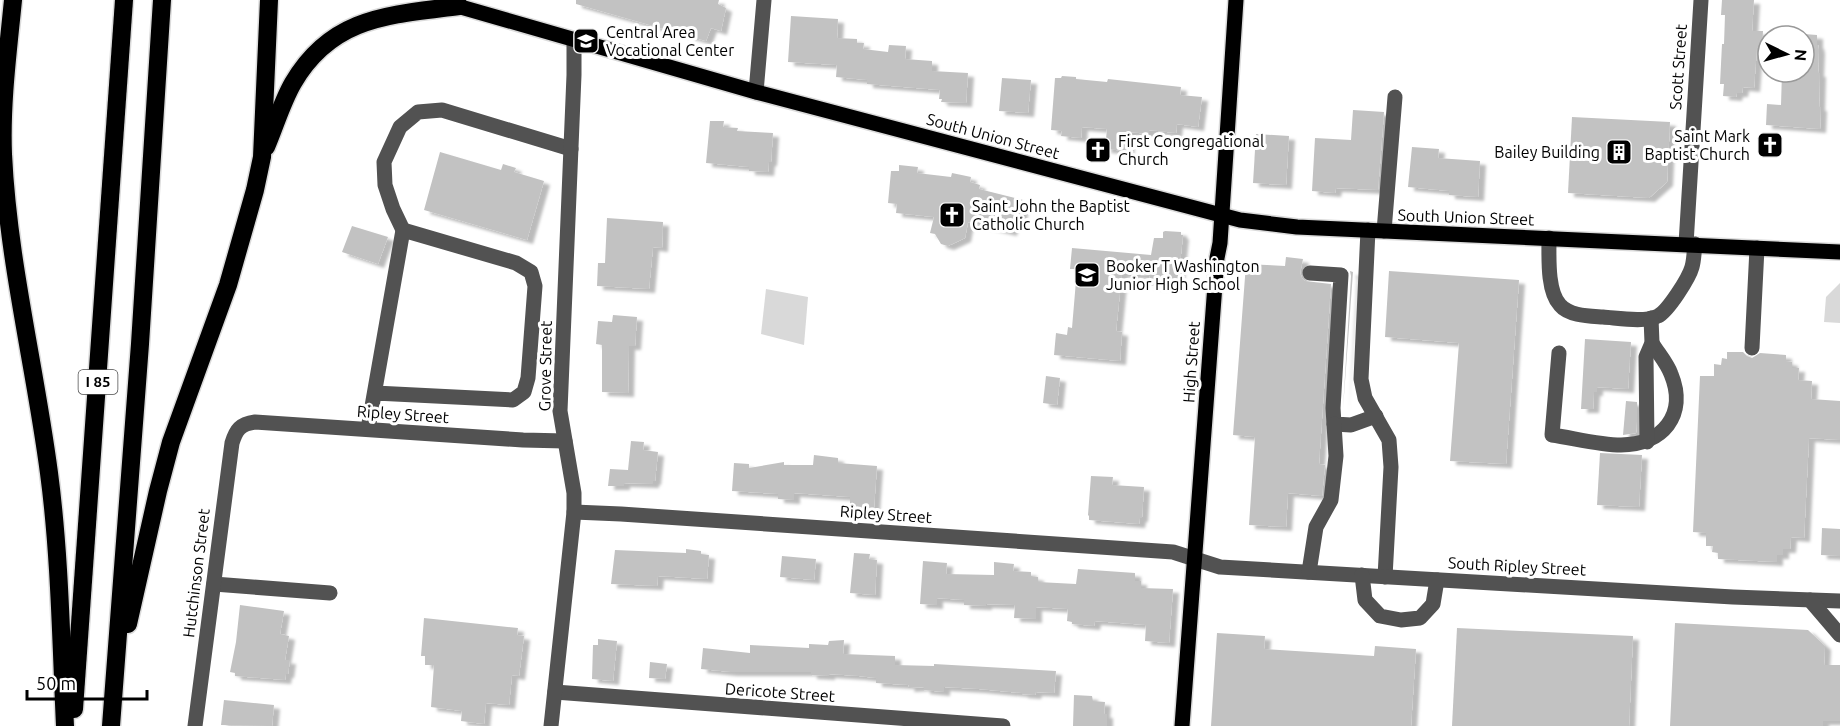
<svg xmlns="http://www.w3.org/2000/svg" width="1840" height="726" font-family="Ubuntu,sans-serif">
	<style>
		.green { fill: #d9d9d9 }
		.building { fill: #c2c2c2; filter: url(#shadow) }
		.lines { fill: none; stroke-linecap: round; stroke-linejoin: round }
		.major-casing { stroke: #dbdbdb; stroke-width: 18 }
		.highway-casing { stroke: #dbdbdb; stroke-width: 21 }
		.minor { stroke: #525252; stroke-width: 15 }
		.major { stroke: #000; stroke-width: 15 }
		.highway { stroke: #000; stroke-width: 18 }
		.labels { text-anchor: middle; stroke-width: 6; stroke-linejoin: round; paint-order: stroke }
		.shield { fill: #fff; stroke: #4c4c4c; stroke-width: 1.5 }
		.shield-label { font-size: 15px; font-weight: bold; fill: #000 }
		.poi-label { font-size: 16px; fill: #000; stroke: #fff; text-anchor: start }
		.street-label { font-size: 16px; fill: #000; stroke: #fff }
	</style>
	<defs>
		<filter id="shadow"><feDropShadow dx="6" dy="4" stdDeviation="1.5" flood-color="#0004"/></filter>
	</defs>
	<rect width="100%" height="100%" fill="#fff"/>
	<g class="green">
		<polygon points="1840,283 1840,323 1824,322 1826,297"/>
		<polygon points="766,289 808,297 804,345 761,334"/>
	</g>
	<g class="building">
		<polygon points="576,0 719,0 718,4 726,8 721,31 711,28 706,41 576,4"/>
		<polygon points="1722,0 1754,0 1752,31 1763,31 1762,48 1757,48 1754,88 1743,87 1742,93 1737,93 1736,97 1723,96 1724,84 1720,84 1722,44 1724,44 1725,15 1721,15"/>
		<polygon points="791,16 838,19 837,38 857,39 857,43 864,43 863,49 888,52 889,45 906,46 905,59 932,61 932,71 968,73 966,103 941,102 942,99 939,99 940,90 867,84 867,80 836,77 837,65 788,62"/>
		<polygon points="1804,34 1817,35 1817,45 1818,45 1819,50 1818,73 1820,73 1819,107 1821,107 1820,129 1766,125 1767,104 1781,105 1782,72 1804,73"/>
		<polygon points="1062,76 1076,77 1076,79 1107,82 1108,79 1181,87 1180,95 1202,97 1198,127 1177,124 1176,133 1149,130 1149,134 1130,132 1128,151 1105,149 1107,129 1082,127 1081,138 1061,136 1062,131 1051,130 1055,78 1061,78"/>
		<polygon points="1002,78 1031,80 1028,113 999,111"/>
		<polygon points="1353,110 1384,112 1378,190 1336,188 1335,193 1312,191 1315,138 1351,140"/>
		<polygon points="1572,117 1670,122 1667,182 1649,198 1568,193"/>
		<polygon points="710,121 724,121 723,127 738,128 737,131 773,133 771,162 769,162 768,172 749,171 749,167 706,163"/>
		<polygon points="1256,134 1289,136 1286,185 1253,183"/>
		<polygon points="1412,147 1439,149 1438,158 1480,161 1478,197 1449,195 1449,191 1408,187"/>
		<polygon points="440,152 501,170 503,164 516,168 514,172 544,181 527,240 424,210"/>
		<polygon points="899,165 918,167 917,173 951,177 952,173 971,177 970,182 980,185 979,189 1023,200 1022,202 1024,203 1019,223 1013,222 1011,232 968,222 965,238 948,246 941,244 935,234 930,233 934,217 896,213 897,204 888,203 891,171 899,171"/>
		<polygon points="607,218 663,222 662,248 653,247 649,289 597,286 598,263 605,263"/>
		<polygon points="352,226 388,237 378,264 342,252"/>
		<polygon points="1165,231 1181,232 1181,235 1183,235 1178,284 1162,283 1162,287 1149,285 1150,276 1122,273 1116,331 1122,332 1120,361 1054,355 1056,333 1067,335 1068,327 1072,328 1077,269 1070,269 1072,248 1151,255 1154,238 1163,238 1163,232"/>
		<polygon points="1286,257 1303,259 1300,273 1302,278 1305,281 1331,284 1319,464 1325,465 1322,496 1288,493 1286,527 1249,525 1255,437 1233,435 1246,264 1285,266"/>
		<polygon points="1350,271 1353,272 1343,409 1351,276"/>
		<polygon points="1389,271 1519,280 1506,464 1450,461 1459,343 1385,337"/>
		<polygon points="613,315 637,317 635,346 629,346 628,393 602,392 602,345 596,344 598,321 612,322"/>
		<polygon points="1585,339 1631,342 1628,389 1597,387 1597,392 1594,392 1593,409 1581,409"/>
		<polygon points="1727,352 1743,352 1747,356 1752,358 1760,353 1786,355 1786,361 1792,362 1792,368 1799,368 1798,380 1812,381 1811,399 1840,401 1840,440 1809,438 1804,538 1791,537 1790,549 1783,549 1783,555 1777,555 1777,562 1718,559 1718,553 1712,552 1713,546 1706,546 1706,533 1693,532 1700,376 1714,376 1714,364 1721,365 1722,358 1727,359"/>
		<polygon points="1046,376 1060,378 1057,405 1043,403"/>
		<polygon points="1626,401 1637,402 1637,421 1636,433 1623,435"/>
		<polygon points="631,441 644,442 643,450 658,452 655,481 653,481 653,484 624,483 624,486 608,486 610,469 628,470"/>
		<polygon points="1600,453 1642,455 1639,507 1597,505"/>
		<polygon points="814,455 838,458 838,463 877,466 874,508 850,506 850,497 794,493 794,500 778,499 778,494 732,491 734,463 749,464 749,468 784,462 784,465 813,465"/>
		<polygon points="1091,476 1113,477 1112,485 1144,487 1142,518 1140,518 1139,524 1089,520 1089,516 1088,515"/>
		<polygon points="1822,528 1840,529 1840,556 1821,555"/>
		<polygon points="686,549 701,551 701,554 709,555 707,579 658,576 657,586 611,584 615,550 686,553"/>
		<polygon points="854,553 870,554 869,559 877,560 875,595 850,593"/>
		<polygon points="782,556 816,559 814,580 780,577"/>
		<polygon points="923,561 947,563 946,574 994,575 994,562 1014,564 1013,571 1031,572 1031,576 1038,577 1038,582 1076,584 1078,569 1135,573 1135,581 1141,581 1141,588 1173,589 1169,643 1145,641 1146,625 1095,621 1094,626 1072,624 1072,622 1067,621 1068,609 1036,607 1036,619 1014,618 1015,605 986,604 986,606 964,605 964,600 937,598 937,605 920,604"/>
		<polygon points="240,605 284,611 280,634 289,636 285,660 290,660 288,674 286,674 285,680 235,676 235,673 230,672 236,642"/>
		<polygon points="424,618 518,628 517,635 524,636 519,676 512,675 509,705 486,703 484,724 461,721 462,711 431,707 434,665 425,665 425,656 421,656"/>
		<polygon points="1675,623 1808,630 1825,646 1824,665 1840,665 1840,721 1823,721 1823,726 1670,726"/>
		<polygon points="1457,628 1633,636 1629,726 1452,726"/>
		<polygon points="1217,633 1265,636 1264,649 1374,656 1375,646 1416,649 1411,726 1211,726"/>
		<polygon points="598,639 617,641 613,681 592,679 593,645 598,645"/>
		<polygon points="844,640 843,654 895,656 895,665 934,666 934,664 1056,671 1054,693 1036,692 1035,695 1022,694 1022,693 979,689 944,687 944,692 924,690 924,687 908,688 909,685 876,683 876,678 859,676 829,674 829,676 811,675 811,672 731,672 701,669 703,648 750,653 750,645 809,648 809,644 828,645 829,641"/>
		<polygon points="650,662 667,664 665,679 649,678"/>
		<polygon points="1074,695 1092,696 1093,701 1105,702 1104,714 1107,714 1107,726 1073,726"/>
		<polygon points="224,700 274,705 272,726 221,725"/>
	</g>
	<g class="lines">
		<g class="major-casing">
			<g id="major">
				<polyline points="447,3 756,92 1240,220 1297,227 1840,252"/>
				<polyline points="1182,726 1217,258 1220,243 1236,0"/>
			</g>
		</g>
		<g class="highway-casing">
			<g id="highway">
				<path d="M 13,0 C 8,51 1,103 3,154 C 8,261 35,366 49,473 C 60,556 61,642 65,726"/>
				<path d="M 266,147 C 275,126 282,102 293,83 C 332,16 390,15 459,6"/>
				<polyline points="128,624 158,491 171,442 228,285 255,190 262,157 269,0"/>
				<polyline points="74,709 124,0"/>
				<polyline points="111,726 140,344 162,0"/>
			</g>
		</g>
		<g class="minor">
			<polyline points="756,92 764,0"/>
			<polyline points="403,230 393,209 385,185 384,162 400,127 418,112 442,110 571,149"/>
			<polyline points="1368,230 1361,379 1365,398 1389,440 1391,467 1385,577"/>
			<polyline points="1384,231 1395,97"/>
			<path d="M 1549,238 C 1549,257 1547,291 1560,305 C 1569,316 1590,316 1603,317 C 1618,318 1645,323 1658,316 C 1668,311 1689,278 1692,267 C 1694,260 1694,252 1695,244"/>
			<polyline points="1686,244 1701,0"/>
			<polyline points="1310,273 1341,275 1333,408 1334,424 1351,425 1376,416"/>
			<polyline points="1752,348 1757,248"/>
			<path d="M 1559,353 L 1552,435 C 1573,438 1600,445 1621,445 C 1662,445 1688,415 1671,374 C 1667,363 1658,353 1652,343"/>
			<polyline points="368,429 403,230 516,263 531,272 535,286 528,378 524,392 513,400 375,393"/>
			<polyline points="1647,442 1646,357 1652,343 1651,318"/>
			<polyline points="574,512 621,514 1173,552 1220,567 1733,597 1840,601"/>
			<polyline points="1309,572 1316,527 1331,500 1336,456 1334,424"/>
			<polyline points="1362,575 1365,600 1380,616 1401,620 1420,618 1433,604 1437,580"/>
			<polyline points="214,584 330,593"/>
			<polyline points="1810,600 1840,635"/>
			<polyline points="555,692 1003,726"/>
			<path d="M 195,726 L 232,443 C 236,430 240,424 255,422 L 523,440 L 565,441"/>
			<polyline points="551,726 574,512 574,493 560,411 574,75 574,40"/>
		</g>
		<use href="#major" class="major"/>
		<use href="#highway" class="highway"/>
	</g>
	<defs>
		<g id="school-square" transform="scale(1.35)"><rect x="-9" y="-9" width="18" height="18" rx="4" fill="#000" stroke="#fff"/><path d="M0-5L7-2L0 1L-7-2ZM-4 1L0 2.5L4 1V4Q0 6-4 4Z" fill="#fff"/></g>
		<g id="church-square" transform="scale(1.35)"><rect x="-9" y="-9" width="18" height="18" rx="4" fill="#000" stroke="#fff"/><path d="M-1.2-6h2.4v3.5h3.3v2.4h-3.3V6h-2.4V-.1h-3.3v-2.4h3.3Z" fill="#fff"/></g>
		<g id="building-square" transform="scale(1.35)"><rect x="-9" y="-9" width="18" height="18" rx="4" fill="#000" stroke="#fff"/><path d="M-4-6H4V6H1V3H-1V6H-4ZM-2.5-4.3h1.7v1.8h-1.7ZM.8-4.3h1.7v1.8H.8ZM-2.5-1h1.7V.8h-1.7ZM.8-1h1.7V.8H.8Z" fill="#fff"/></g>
	</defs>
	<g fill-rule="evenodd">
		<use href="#school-square" x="586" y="41"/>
		<use href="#church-square" x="1770" y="145"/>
		<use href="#church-square" x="1098" y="150"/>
		<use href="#building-square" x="1619" y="152"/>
		<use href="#church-square" x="952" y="215"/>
		<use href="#school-square" x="1087" y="275"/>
	</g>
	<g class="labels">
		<rect class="shield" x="78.5" y="370" width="39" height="24" rx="4.5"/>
		<g class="shield-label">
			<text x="98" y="387">I 85</text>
		</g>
		<g class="poi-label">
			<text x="606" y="38">Central Area<tspan x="606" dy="18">Vocational Center</tspan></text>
			<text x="1750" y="142" text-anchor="end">Saint Mark<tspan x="1750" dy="18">Baptist Church</tspan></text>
			<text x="1118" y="147">First Congregational<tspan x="1118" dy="18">Church</tspan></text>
			<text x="1600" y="158" text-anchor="end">Bailey Building</text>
			<text x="972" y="212">Saint John the Baptist<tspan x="972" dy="18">Catholic Church</tspan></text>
			<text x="1106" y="272">Booker T Washington<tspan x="1106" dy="18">Junior High School</tspan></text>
		</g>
		<g class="street-label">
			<text transform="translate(1678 67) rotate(-86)" y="6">Scott Street</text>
			<text transform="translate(993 136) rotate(15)" y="6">South Union Street</text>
			<text transform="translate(1466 217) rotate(2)" y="6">South Union Street</text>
			<text transform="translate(1191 362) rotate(-86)" y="6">High Street</text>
			<text transform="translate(545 366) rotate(-89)" y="6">Grove Street</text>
			<text transform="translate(403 414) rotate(4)" y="6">Ripley Street</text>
			<text transform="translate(886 514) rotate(4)" y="6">Ripley Street</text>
			<text transform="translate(1517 566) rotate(3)" y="6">South Ripley Street</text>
			<text transform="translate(196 573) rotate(-83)" y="6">Hutchinson Street</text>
			<text transform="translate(780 692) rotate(4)" y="6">Dericote Street</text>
		</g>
	</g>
	<g transform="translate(1786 54) rotate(95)"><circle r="28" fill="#ffffff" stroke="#999999" stroke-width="1.5"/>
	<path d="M0-4.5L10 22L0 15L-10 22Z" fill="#000000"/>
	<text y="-9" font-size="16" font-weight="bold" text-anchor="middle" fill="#000000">N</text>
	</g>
	<path d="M27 690v9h120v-9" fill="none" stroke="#000000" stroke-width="3"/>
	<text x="36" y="690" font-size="18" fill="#000000" stroke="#ffffff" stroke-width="4.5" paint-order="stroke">50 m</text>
</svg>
